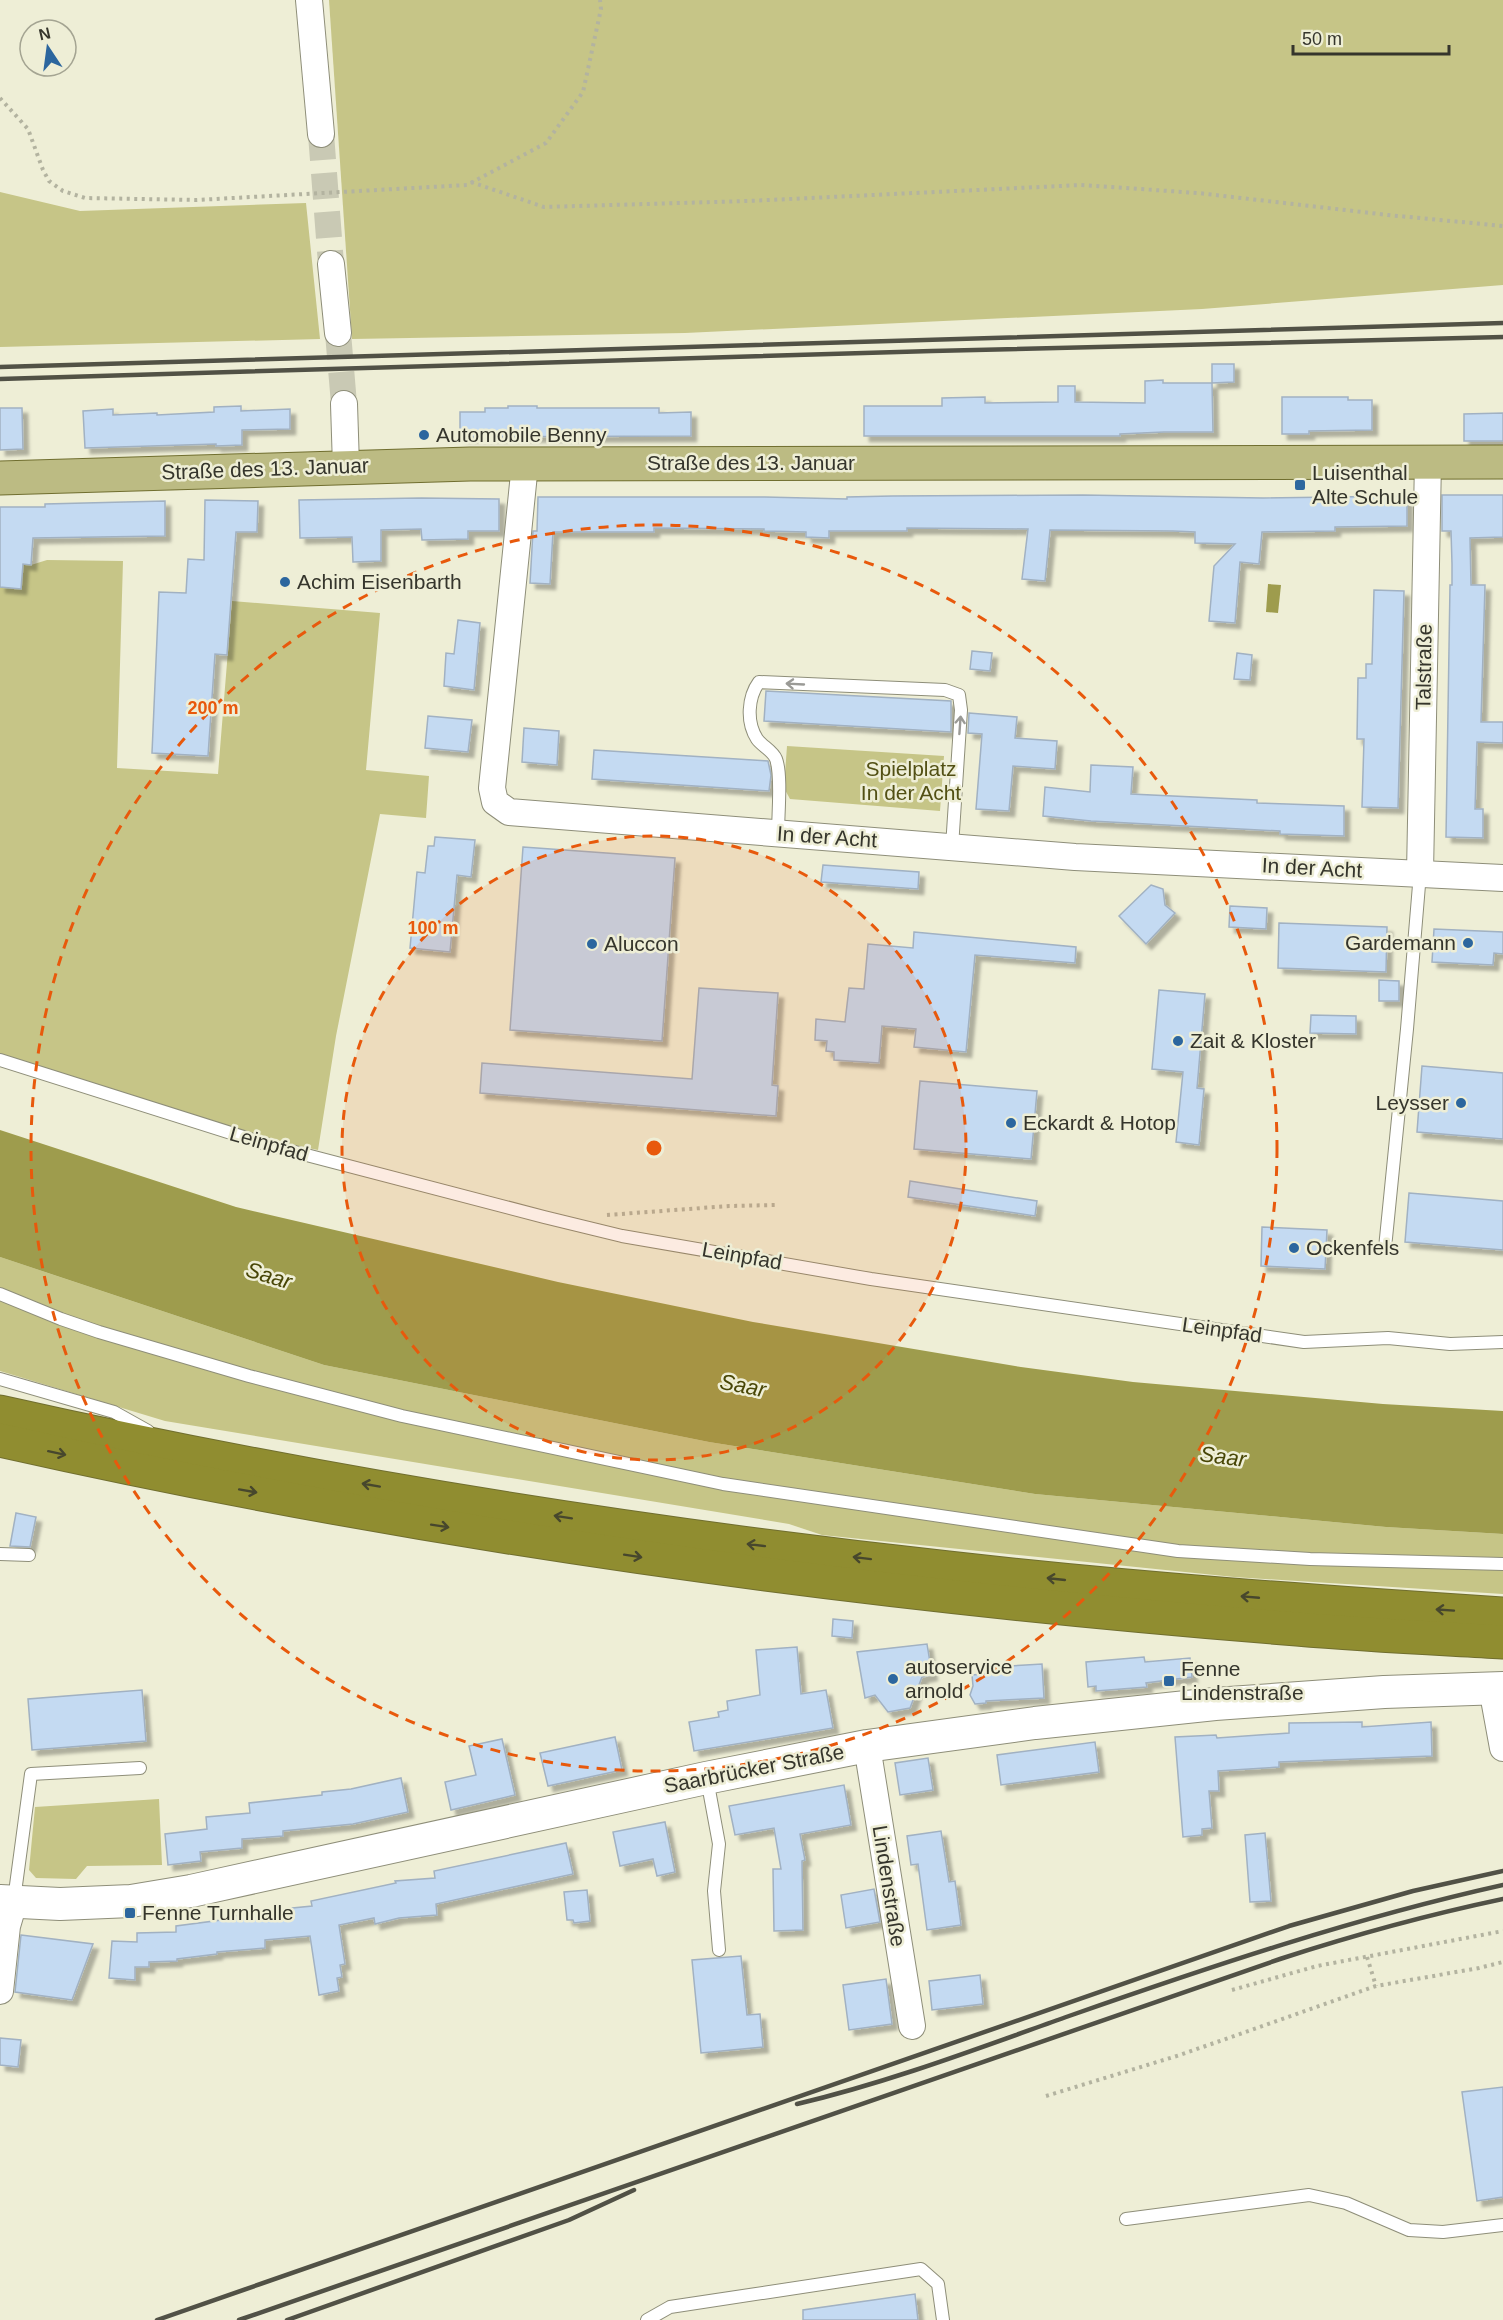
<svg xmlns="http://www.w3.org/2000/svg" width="1503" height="2320" font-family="Helvetica,sans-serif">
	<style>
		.green { fill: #c6c587 }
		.water { fill: #9e9c4d }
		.building { fill: #c4daf2; stroke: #a1b1c2; stroke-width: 1.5; filter: url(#shadow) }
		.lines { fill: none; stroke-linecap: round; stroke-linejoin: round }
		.minor-tunnel { stroke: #c9c9b4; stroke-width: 26; stroke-dasharray: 26 13; stroke-linecap: butt }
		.service-casing { stroke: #8e8e79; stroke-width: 14 }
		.minor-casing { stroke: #8e8e79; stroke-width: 28 }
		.tertiary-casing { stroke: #8e8e79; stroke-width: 34 }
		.primary-casing { stroke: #706e2f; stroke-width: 35 }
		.motorway-casing { stroke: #706e2f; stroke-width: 35 }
		.path { stroke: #b3b3a0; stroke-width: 4; stroke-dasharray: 3 4.5; stroke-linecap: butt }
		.service { stroke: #fff; stroke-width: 12 }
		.minor { stroke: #fff; stroke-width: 26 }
		.tertiary { stroke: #fff; stroke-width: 32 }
		.primary { stroke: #bcbb83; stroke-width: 33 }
		.motorway { stroke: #908d30; stroke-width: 33 }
		.rail { stroke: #515146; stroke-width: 4.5 }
		.oneway { stroke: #9a9a96 }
		.oneway2 { stroke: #47472d }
		.ring { fill: none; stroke: #e8590c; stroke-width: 3; stroke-dasharray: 10 8 }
		.poi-dot { fill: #2c669e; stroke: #eeeed6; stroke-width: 2 }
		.labels { text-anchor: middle; stroke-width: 5; stroke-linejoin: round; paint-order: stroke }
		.poi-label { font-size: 21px; fill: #35352c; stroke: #eeeed6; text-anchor: start }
		.street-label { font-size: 21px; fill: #35352c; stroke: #eeeed6 }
		.park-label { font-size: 21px; fill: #525014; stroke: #eeeed6 }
		.water-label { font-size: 22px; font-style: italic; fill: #484606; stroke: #eeeed6 }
		.centre { fill: #e8590c; stroke: #eeeed6; stroke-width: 3 }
		.ring-label { font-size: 18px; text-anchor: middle; font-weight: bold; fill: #e8590c; stroke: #eeeed6; stroke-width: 5; stroke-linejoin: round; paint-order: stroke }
	</style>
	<defs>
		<filter id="shadow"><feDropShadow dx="5.5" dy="5.5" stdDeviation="1.5" flood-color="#0004"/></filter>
	</defs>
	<rect width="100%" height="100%" fill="#eeeed6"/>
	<g class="green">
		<polygon points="329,0 1503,0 1503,285 1202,309 685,333 352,339"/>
		<polygon points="0,192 80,211 306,203 320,339 0,347"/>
		<polygon points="47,560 123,561 117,768 218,774 232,601 380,613 366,770 429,776 426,818 380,814 336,1036 318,1150 274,1141 0,1054 0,587 21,589 23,564 31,565"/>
		<polygon points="787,746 944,756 940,811 790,799 784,788"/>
		<polygon points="0,1257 324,1365 709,1442 1035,1494 1386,1527 1503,1534 1503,1594 1234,1577 822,1535 789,1524 165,1421 0,1371"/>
		<polygon points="159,1799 162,1865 87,1866 76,1879 36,1878 29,1870 35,1807"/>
	</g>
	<g class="water">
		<polygon points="1268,584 1281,585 1278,613 1266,612"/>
		<polygon points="0,1130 236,1207 558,1282 753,1322 1021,1367 1133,1382 1383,1404 1503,1411 1503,1534 1386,1527 1035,1494 709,1442 324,1365 0,1257"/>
	</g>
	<g class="building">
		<polygon points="1212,364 1234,364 1234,382 1212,383 1213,432 1164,432 1120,434 1120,436 864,436 864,406 942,406 942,398 985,397 985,403 1058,402 1058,386 1075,386 1075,402 1145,403 1145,381 1163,380 1163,383 1212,383"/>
		<polygon points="1282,397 1348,397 1348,400 1372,400 1372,430 1309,431 1309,434 1282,434"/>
		<polygon points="241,406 241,411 290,409 290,429 242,430 242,445 216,446 216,444 85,448 83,411 113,409 113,415 157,413 157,415 214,412 214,407"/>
		<polygon points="508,406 537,406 537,408 659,408 659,413 691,412 691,436 460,437 460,412 485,412 485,408 508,408"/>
		<polygon points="0,408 22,408 23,449 0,450"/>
		<polygon points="1503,413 1503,441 1464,441 1464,414"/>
		<polygon points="1083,495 1263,498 1407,496 1407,526 1335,527 1335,531 1262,532 1259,564 1240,562 1235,623 1209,621 1214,566 1235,544 1195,543 1195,532 1173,531 1050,530 1045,581 1022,579 1028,529 907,528 907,531 829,531 829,538 806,537 806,532 764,531 764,529 654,528 654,532 553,532 550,584 530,583 533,531 537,531 538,497 765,497 847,499 847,497 892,496"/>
		<polygon points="1442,495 1503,495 1503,537 1470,538 1471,585 1485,585 1481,722 1503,722 1503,743 1477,742 1475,809 1483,809 1483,838 1446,837 1450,585 1452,585 1452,564 1451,531 1442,531"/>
		<polygon points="421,498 499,499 499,531 468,531 468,539 422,540 421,529 381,530 381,561 353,562 352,537 300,538 299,500"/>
		<polygon points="205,500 258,501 257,532 236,532 227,655 215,654 208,756 152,753 159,592 186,593 188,559 204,560"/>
		<polygon points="165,501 165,536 33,538 31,565 23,564 21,589 0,587 0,507 45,507 45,504"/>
		<polygon points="1374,590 1404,591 1398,808 1362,807 1364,739 1357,739 1358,678 1366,678 1366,664 1372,664"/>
		<polygon points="458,620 480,623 474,690 444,686 446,653 454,654"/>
		<polygon points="972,651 992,653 990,671 970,669"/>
		<polygon points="1237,653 1252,655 1250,680 1234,679"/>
		<polygon points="766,691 951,701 951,732 764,721"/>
		<polygon points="969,713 1017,717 1015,738 1057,741 1055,769 1013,766 1009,811 976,809 982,734 968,733"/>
		<polygon points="428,716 472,720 468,752 425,748"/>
		<polygon points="524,728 559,731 557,765 522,762"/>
		<polygon points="594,750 768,761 771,775 769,791 592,779"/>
		<polygon points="1091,765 1133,767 1131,794 1257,800 1257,803 1344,806 1344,836 1280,834 1280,831 1091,821 1043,816 1045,787 1090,792"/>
		<polygon points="435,837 475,840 471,877 457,875 450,952 410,948 417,872 425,873 428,846 434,846"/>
		<polygon points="523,847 675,858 662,1041 510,1030"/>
		<polygon points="823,865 919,872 918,889 821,882"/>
		<polygon points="1151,885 1163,889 1165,905 1175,913 1146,944 1119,916"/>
		<polygon points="1230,906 1267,908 1266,929 1229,927"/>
		<polygon points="1279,923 1387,927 1386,972 1278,968"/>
		<polygon points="1434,929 1503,932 1503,954 1494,953 1493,965 1432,962"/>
		<polygon points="914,932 1076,947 1075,963 975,955 966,1052 914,1047 916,1029 882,1026 879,1063 834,1060 834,1052 826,1051 827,1041 815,1040 816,1019 845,1022 849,988 864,989 868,944 913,948"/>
		<polygon points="1379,980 1399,981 1399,1001 1379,1001"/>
		<polygon points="699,988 778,993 772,1085 778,1086 776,1116 480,1093 482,1063 692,1079"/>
		<polygon points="1159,990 1205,994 1197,1088 1204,1089 1199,1145 1176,1142 1183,1072 1152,1069"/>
		<polygon points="1311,1015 1356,1016 1356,1034 1310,1033"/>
		<polygon points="1422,1066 1503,1073 1503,1139 1417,1132"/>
		<polygon points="920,1081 1037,1091 1031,1159 914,1149"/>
		<polygon points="910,1181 1037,1201 1035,1216 908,1197"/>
		<polygon points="1409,1193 1503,1201 1503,1250 1405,1242"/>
		<polygon points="1262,1227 1327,1230 1325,1269 1261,1266"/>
		<polygon points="16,1513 36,1517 30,1547 10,1546"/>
		<polygon points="833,1619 853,1621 852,1638 832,1636"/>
		<polygon points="927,1644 932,1675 922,1677 910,1708 888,1712 875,1695 865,1698 857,1652"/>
		<polygon points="797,1647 801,1694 826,1690 833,1728 694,1751 689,1722 719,1717 718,1712 728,1710 727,1701 760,1695 756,1650"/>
		<polygon points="1144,1657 1145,1662 1190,1658 1192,1677 1146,1683 1147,1687 1096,1691 1096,1686 1088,1687 1086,1662"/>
		<polygon points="1042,1664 1044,1698 986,1701 986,1703 975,1704 970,1695 973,1686 972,1675 1009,1672 1009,1666"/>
		<polygon points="142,1690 146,1741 32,1750 28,1699"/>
		<polygon points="1362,1722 1362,1727 1431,1722 1432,1756 1279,1762 1279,1767 1218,1771 1219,1791 1209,1791 1212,1828 1202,1829 1202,1835 1183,1837 1175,1737 1216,1735 1217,1738 1289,1733 1289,1723"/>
		<polygon points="615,1737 622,1770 548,1786 540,1753"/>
		<polygon points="502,1739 515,1795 451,1810 445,1782 476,1775 469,1746"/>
		<polygon points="1095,1742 1099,1772 1001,1785 997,1755"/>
		<polygon points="928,1758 933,1790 900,1795 895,1763"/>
		<polygon points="401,1778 408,1812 353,1824 283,1831 283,1836 242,1839 242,1848 200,1852 201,1861 168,1865 165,1834 207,1829 206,1817 250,1813 249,1803 322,1795 322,1792 351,1789"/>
		<polygon points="844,1785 851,1825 800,1834 805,1860 802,1861 803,1930 774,1931 773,1869 781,1869 774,1828 735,1835 729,1806"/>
		<polygon points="665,1822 675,1872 657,1876 653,1859 620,1866 613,1832"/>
		<polygon points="941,1831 949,1882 955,1881 961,1925 927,1930 918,1864 911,1865 907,1836"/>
		<polygon points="1265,1833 1271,1901 1250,1902 1245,1835"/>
		<polygon points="566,1843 573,1874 436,1904 437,1915 399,1918 375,1924 374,1918 339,1925 345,1964 340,1965 342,1977 337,1978 339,1991 319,1995 310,1936 265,1940 265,1948 217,1952 217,1954 177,1959 177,1961 149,1962 149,1967 135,1967 135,1980 109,1978 112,1941 137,1942 137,1933 176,1932 176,1926 229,1919 229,1917 262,1911 312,1906 311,1901 396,1883 395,1881 435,1878 434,1871"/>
		<polygon points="874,1889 880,1922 846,1928 841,1895"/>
		<polygon points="587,1890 590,1921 574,1923 573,1920 567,1920 564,1892"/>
		<polygon points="21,1935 93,1944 72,2000 15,1992"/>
		<polygon points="741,1956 747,2015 760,2014 763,2047 701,2053 692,1960"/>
		<polygon points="980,1975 983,2004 932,2010 929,1981"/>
		<polygon points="886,1979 892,2024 849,2030 843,1985"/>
		<polygon points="0,2038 21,2040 18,2067 0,2065"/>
		<polygon points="1503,2087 1503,2197 1477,2201 1462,2092"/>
		<polygon points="915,2294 918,2320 803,2320 803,2310"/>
	</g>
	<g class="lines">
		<g class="minor-tunnel">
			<polyline points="321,134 331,264"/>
			<polyline points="338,333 344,404"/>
		</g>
		<g class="service-casing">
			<g id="service">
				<path d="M 778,833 C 778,814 782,775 776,759 C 773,751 762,746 757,739 C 746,722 748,697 759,682 L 945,690 L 959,695 L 961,710 L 952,847"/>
				<polyline points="0,1060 272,1146 544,1217 622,1236 871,1279 1304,1342 1388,1338 1450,1344 1503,1342"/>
				<polyline points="1385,1248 1407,1029 1420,873"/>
				<polyline points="0,1294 61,1319 99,1332 249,1376 402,1416 723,1484 1178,1551 1310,1559 1503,1564"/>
				<polyline points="0,1379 114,1412 148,1431"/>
				<polyline points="0,1554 29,1555"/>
				<polyline points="707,1779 719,1844 714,1891 719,1950"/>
				<polyline points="14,1900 31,1774 140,1768"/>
				<polyline points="1126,2219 1309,2195 1346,2203 1409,2230 1443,2232 1503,2225"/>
				<polyline points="647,2320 670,2307 921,2269 938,2284 943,2320"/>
			</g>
		</g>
		<g class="minor-casing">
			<g id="minor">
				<polyline points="309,0 321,134"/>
				<polyline points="331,264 338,333"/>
				<polyline points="344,404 346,466"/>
				<polyline points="525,464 492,788 495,802 509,812 1075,857 1503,878"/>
				<polyline points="1420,873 1428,461"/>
				<polyline points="1492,1688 1503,1748"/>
				<polyline points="867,1746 912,2026"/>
				<polyline points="0,1991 7,1926 14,1902"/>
			</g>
		</g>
		<g class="tertiary-casing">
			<polyline id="tertiary" points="0,1901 60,1904 131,1901 191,1891 706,1778 867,1746 1035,1723 1215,1704 1384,1692 1503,1688"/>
		</g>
		<g class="primary-casing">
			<polyline id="primary" points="0,478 470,464 1503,462"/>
		</g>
		<g class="motorway-casing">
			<g id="motorway">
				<path d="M 0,1412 C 312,1482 630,1533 948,1568 C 1133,1589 1318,1602 1503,1614"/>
				<path d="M 0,1440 C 427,1536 862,1595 1297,1629 C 1366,1635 1434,1638 1503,1642"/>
			</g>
		</g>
		<g class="path">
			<polyline points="0,98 28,129 43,170 49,181 63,191 85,198 197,200 467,185 546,143 583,92 601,9 600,0"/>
			<polyline points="471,182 544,207 748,201 1081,185 1198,193 1388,215 1503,226"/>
			<polyline points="607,1215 729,1206 775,1205"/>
			<polyline points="1367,1957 1376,1986"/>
			<polyline points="1232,1990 1317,1966 1503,1931"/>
			<polyline points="1046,2096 1180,2055 1376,1986 1479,1968 1503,1962"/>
		</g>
		<use href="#service" class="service"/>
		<use href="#minor" class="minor"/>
		<use href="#tertiary" class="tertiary"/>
		<use href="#primary" class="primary"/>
		<use href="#motorway" class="motorway"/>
		<g class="rail">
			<polyline points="0,367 1503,323"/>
			<polyline points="0,379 932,351 1503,337"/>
			<path d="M 797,2104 C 890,2082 979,2048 1069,2016 C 1212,1966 1355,1918 1503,1885"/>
			<polyline points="157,2320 1289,1926 1413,1891 1503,1871"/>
			<path d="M 239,2320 L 1280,1959 C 1354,1935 1427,1915 1503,1899"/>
			<polyline points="287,2320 569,2220 634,2190"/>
		</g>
	</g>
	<defs><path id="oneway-shaft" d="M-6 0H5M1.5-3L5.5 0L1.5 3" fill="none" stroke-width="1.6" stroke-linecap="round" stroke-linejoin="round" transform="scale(1.5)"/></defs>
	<g class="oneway">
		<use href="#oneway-shaft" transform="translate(795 684) rotate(-177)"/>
		<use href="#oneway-shaft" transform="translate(960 725) rotate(-86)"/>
	</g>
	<g class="oneway2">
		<use href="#oneway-shaft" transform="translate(57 1453) rotate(12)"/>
		<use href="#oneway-shaft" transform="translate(371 1485) rotate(-170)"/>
		<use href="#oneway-shaft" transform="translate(248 1491) rotate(10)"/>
		<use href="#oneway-shaft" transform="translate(563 1517) rotate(-171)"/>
		<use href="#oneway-shaft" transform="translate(440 1526) rotate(9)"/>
		<use href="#oneway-shaft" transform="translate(756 1545) rotate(-173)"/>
		<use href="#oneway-shaft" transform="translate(633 1556) rotate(9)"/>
		<use href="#oneway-shaft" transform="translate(862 1558) rotate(-173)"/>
		<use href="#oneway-shaft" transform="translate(1056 1579) rotate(-174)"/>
		<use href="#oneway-shaft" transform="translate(1250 1597) rotate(-175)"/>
		<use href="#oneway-shaft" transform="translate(1445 1610) rotate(-176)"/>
	</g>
	<circle cx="654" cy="1148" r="312" fill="#e8590c" fill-opacity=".12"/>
	<g class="ring">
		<circle cx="654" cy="1148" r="312"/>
		<circle cx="654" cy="1148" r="623"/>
	</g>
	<g class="poi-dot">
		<circle cx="424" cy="435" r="6"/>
		<rect x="1294" y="479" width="12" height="12" rx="3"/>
		<circle cx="285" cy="582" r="6"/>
		<circle cx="1468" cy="943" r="6"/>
		<circle cx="592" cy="944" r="6"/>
		<circle cx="1178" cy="1041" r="6"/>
		<circle cx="1461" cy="1103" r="6"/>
		<circle cx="1011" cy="1123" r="6"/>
		<circle cx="1294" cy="1248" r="6"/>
		<circle cx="893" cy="1679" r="6"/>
		<rect x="1163" y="1675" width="12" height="12" rx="3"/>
		<rect x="124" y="1907" width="12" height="12" rx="3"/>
	</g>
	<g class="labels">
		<g class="poi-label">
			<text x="436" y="442">Automobile Benny</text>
			<text x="1312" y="480">Luisenthal<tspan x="1312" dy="24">Alte Schule</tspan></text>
			<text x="297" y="589">Achim Eisenbarth</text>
			<text x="1456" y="950" text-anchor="end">Gardemann</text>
			<text x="604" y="951">Aluccon</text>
			<text x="1190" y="1048">Zait &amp; Kloster</text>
			<text x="1449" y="1110" text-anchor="end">Leysser</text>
			<text x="1023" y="1130">Eckardt &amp; Hotop</text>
			<text x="1306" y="1255">Ockenfels</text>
			<text x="905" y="1674">autoservice<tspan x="905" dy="24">arnold</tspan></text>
			<text x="1181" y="1676">Fenne<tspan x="1181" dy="24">Lindenstraße</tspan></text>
			<text x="142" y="1920">Fenne Turnhalle</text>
		</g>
		<g class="street-label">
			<text x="751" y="470">Straße des 13. Januar</text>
			<text transform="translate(265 469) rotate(-2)" y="7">Straße des 13. Januar</text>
			<text transform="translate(1424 667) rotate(-89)" y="7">Talstraße</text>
			<text transform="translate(827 837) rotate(4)" y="7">In der Acht</text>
			<text transform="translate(1312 868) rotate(3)" y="7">In der Acht</text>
			<text transform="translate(269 1144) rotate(16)" y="7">Leinpfad</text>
			<text transform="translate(742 1256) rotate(10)" y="7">Leinpfad</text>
			<text transform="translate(1222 1330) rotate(8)" y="7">Leinpfad</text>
			<text transform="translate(754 1769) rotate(-11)" y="7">Saarbrücker Straße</text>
			<text transform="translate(889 1886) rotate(81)" y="7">Lindenstraße</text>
		</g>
		<g class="park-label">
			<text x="911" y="776">Spielplatz<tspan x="911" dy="24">In der Acht</tspan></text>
		</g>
		<g class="water-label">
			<text transform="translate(269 1275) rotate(17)" y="8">Saar</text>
			<text transform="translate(743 1385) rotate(11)" y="8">Saar</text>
			<text transform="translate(1223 1456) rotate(7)" y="8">Saar</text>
		</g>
	</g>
	<circle cx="654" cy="1148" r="9" class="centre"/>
	<g class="ring-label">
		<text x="213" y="714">200 m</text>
		<text x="433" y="934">100 m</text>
	</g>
	<g transform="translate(48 48) rotate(347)"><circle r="28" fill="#eeeed6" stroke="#a4a492" stroke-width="1.5"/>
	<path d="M0-4.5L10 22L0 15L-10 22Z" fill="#2c669e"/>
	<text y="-9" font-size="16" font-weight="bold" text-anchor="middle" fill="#35352c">N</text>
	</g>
	<path d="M1293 45v9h156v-9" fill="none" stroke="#35352c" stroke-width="3"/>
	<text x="1302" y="45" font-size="18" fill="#35352c" stroke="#eeeed6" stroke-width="4.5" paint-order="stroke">50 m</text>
</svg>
